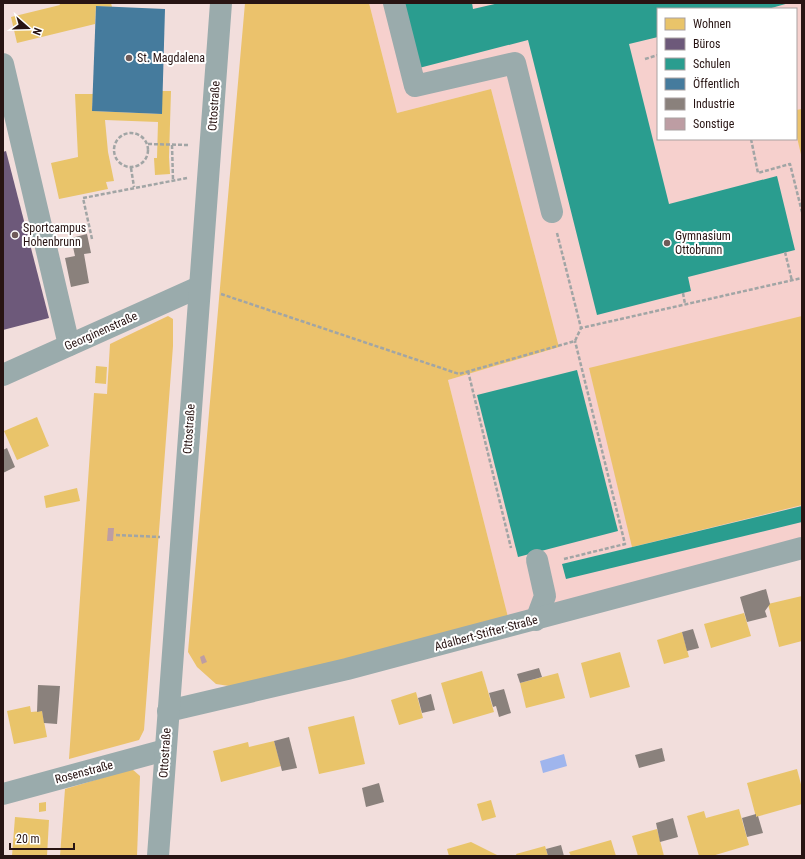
<svg xmlns="http://www.w3.org/2000/svg" width="805" height="859" font-family="'Roboto Condensed',sans-serif">
	<style>
		.built { fill: #f6d0cd; fill-rule: evenodd }
		.green { fill: #ebc26c }
		.water { fill: #9fb5ed }
		.homes { fill: #e9c46a }
		.offices { fill: #6d597a }
		.schools { fill: #2a9d8f }
		.public { fill: #457b9d }
		.industry { fill: #8a817c }
		.building { fill: #bd9da3 }
		.lines { fill: none; stroke-linecap: round; stroke-linejoin: round }
		.path { stroke: #a1a5a5; stroke-width: 2.5; stroke-dasharray: 4 2; stroke-linecap: butt }
		.minor { stroke: #9aabac; stroke-width: 22 }
		.poi-dot { fill: #6f5b59; stroke: #fff; stroke-width: 1.5 }
		.labels { text-anchor: middle; stroke-width: 4; stroke-linejoin: round; paint-order: stroke }
		.poi-label { font-size: 12px; fill: #281413; stroke: #fff; text-anchor: start }
		.street-label { font-size: 12px; fill: #281413; stroke: #fff }
	</style>
	<rect width="100%" height="100%" fill="#f2dedc"/>
	<path class="built" d="M 369,3 L 802,3 L 802,537 L 508,617 L 448,380 L 559,347 L 491,89 L 397,113 ZM 658,9 L 796,9 L 796,139 L 658,139 Z"/>
	<g class="green">
		<polygon points="245,3 369,3 397,113 491,89 559,347 448,380 508,617 242,688 216,684 197,667 188,652"/>
		<polygon points="802,109 802,159 796,133 796,110"/>
		<polygon points="168,316 173,319 173,346 144,730 139,740 69,759 94,393 107,394 110,344"/>
		<polygon points="802,316 802,505 632,547 589,368"/>
		<polygon points="132,769 140,776 137,856 60,856 65,789"/>
	</g>
	<polygon class="water" points="564,754 567,766 543,773 540,761"/>
	<g class="homes">
		<polygon points="59,3 111,3 112,7 96,6 95,24 17,43 11,17 60,5"/>
		<polygon points="162,91 171,91 169,157 170,174 155,175 154,158 157,158 158,122 105,120 108,152 114,181 106,182 108,189 59,199 51,163 78,157 75,94 93,94 92,111 162,114"/>
		<polygon points="96,366 107,367 106,384 95,383"/>
		<polygon points="37,417 49,446 17,460 4,431"/>
		<polygon points="77,488 80,501 46,508 44,496"/>
		<polygon points="802,596 802,641 779,647 768,604"/>
		<polygon points="744,613 751,636 711,648 704,624"/>
		<polygon points="682,632 689,657 664,664 657,640"/>
		<polygon points="620,652 630,687 590,698 581,663"/>
		<polygon points="482,671 494,712 453,724 441,683"/>
		<polygon points="558,673 565,698 526,708 520,683"/>
		<polygon points="416,692 423,718 399,725 391,700"/>
		<polygon points="30,706 31,712 42,711 47,737 14,744 7,711"/>
		<polygon points="354,716 365,764 319,774 308,727"/>
		<polygon points="274,741 281,766 221,782 213,751 248,742 249,747"/>
		<polygon points="797,769 802,788 802,804 756,817 747,783"/>
		<polygon points="491,800 496,817 482,821 477,804"/>
		<polygon points="46,802 46,811 39,812 39,803"/>
		<polygon points="739,809 749,845 712,856 699,856 687,816 704,811 706,818"/>
		<polygon points="15,817 49,820 47,856 12,856"/>
		<polygon points="657,829 664,856 638,856 632,836"/>
		<polygon points="611,840 616,856 571,856 569,852"/>
		<polygon points="471,842 499,856 449,856 447,849"/>
		<polygon points="545,846 548,856 517,856 516,854"/>
	</g>
	<polygon class="offices" points="6,151 49,318 3,330 3,152"/>
	<g class="schools">
		<polygon points="402,3 472,3 473,9 499,3 789,3 768,9 658,9 658,37 629,44 669,204 777,176 795,250 688,277 691,291 597,315 528,40 419,68"/>
		<polygon points="577,370 618,531 518,557 477,395"/>
		<polygon points="802,506 802,522 566,579 562,564"/>
	</g>
	<polygon class="public" points="96,6 165,9 162,114 92,111"/>
	<g class="industry">
		<polygon points="87,234 91,253 84,254 89,283 71,287 65,258 75,256 71,238"/>
		<polygon points="7,448 15,467 3,473 3,450"/>
		<polygon points="766,589 770,604 765,611 767,617 747,622 740,597"/>
		<polygon points="693,629 699,648 687,651 682,632"/>
		<polygon points="539,668 542,677 520,683 517,674"/>
		<polygon points="38,685 60,686 57,724 44,723 42,711 37,712"/>
		<polygon points="504,689 511,713 499,717 496,706 493,707 489,693"/>
		<polygon points="431,694 435,710 422,713 418,698"/>
		<polygon points="289,737 297,768 282,771 274,741"/>
		<polygon points="662,748 665,761 639,768 635,755"/>
		<polygon points="379,783 384,802 366,807 362,788"/>
		<polygon points="756,814 756,817 758,816 763,833 747,837 742,818"/>
		<polygon points="673,818 678,837 660,842 656,823"/>
		<polygon points="561,845 564,856 548,856 546,849"/>
	</g>
	<g class="building">
		<polygon points="108,528 114,528 113,541 107,541"/>
		<polygon points="204,655 207,662 202,664 200,657"/>
	</g>
	<g class="lines">
		<g class="path">
			<polyline points="645,59 658,55"/>
			<circle cx="131" cy="150" r="17"/>
			<polyline points="751,139 758,173 790,164 802,212"/>
			<polyline points="148,144 189,145"/>
			<polyline points="172,145 173,180"/>
			<polyline points="131,168 134,187"/>
			<polyline points="557,233 581,328 802,278"/>
			<polyline points="92,239 83,198 187,178"/>
			<polyline points="785,252 792,281"/>
			<polyline points="683,293 685,304"/>
			<polyline points="221,294 459,374 575,341 581,328"/>
			<polyline points="468,371 511,548"/>
			<polyline points="116,535 160,537"/>
			<polyline points="564,559 625,544 575,341"/>
		</g>
		<g class="minor">
			<polyline points="394,3 415,86 515,63 552,212"/>
			<polyline points="3,64 69,345"/>
			<polyline points="3,375 199,287"/>
			<polyline points="536,620 545,596 537,560"/>
			<polyline points="168,711 347,669 802,548"/>
			<polyline points="3,794 165,750"/>
			<polyline points="158,856 221,3"/>
		</g>
	</g>
	<g class="poi-dot">
		<circle cx="129" cy="58" r="4"/>
		<circle cx="15" cy="235" r="4"/>
		<circle cx="667" cy="243" r="4"/>
	</g>
	<g class="labels">
		<g class="poi-label">
			<text x="137" y="62">St. Magdalena</text>
			<text x="23" y="232">Sportcampus<tspan x="23" dy="14">Hohenbrunn</tspan></text>
			<text x="675" y="240">Gymnasium<tspan x="675" dy="14">Ottobrunn</tspan></text>
		</g>
		<g class="street-label">
			<text transform="translate(214 106) rotate(-86)" y="4">Ottostraße</text>
			<text transform="translate(101 331) rotate(-24)" y="4">Georginenstraße</text>
			<text transform="translate(189 429) rotate(-86)" y="4">Ottostraße</text>
			<text transform="translate(486 633) rotate(-15)" y="4">Adalbert-Stifter-Straße</text>
			<text transform="translate(165 753) rotate(-86)" y="4">Ottostraße</text>
			<text transform="translate(84 772) rotate(-15)" y="4">Rosenstraße</text>
		</g>
	</g>
	<rect width="805" height="859" fill="none" stroke="#281413" stroke-width="8"/>
	<rect x="657" y="8" width="140" height="132" fill="#ffffff" stroke="#a9a1a1"/>
	<rect x="665" y="18" width="20" height="12" fill="#e9c46a" stroke="#a9a1a1"/>
	<text x="693" y="28" font-size="12" fill="#281413">Wohnen</text>
	<rect x="665" y="38" width="20" height="12" fill="#6d597a" stroke="#a9a1a1"/>
	<text x="693" y="48" font-size="12" fill="#281413">Büros</text>
	<rect x="665" y="58" width="20" height="12" fill="#2a9d8f" stroke="#a9a1a1"/>
	<text x="693" y="68" font-size="12" fill="#281413">Schulen</text>
	<rect x="665" y="78" width="20" height="12" fill="#457b9d" stroke="#a9a1a1"/>
	<text x="693" y="88" font-size="12" fill="#281413">Öffentlich</text>
	<rect x="665" y="98" width="20" height="12" fill="#8a817c" stroke="#a9a1a1"/>
	<text x="693" y="108" font-size="12" fill="#281413">Industrie</text>
	<rect x="665" y="118" width="20" height="12" fill="#bd9da3" stroke="#a9a1a1"/>
	<text x="693" y="128" font-size="12" fill="#281413">Sonstige</text>
	<g transform="translate(28 28) rotate(110)" stroke="#ffffff" stroke-width="3" paint-order="stroke">
	<path d="M0-3L7 15L0 10L-7 15Z" fill="#281413"/>
	<text y="-6" font-size="11" font-weight="bold" text-anchor="middle" fill="#281413">N</text>
	</g>
	<path d="M10 843v6h64v-6" fill="none" stroke="#281413" stroke-width="2"/>
	<text x="16" y="843" font-size="12" fill="#281413" stroke="#ffffff" stroke-width="3" paint-order="stroke">20 m</text>
</svg>
